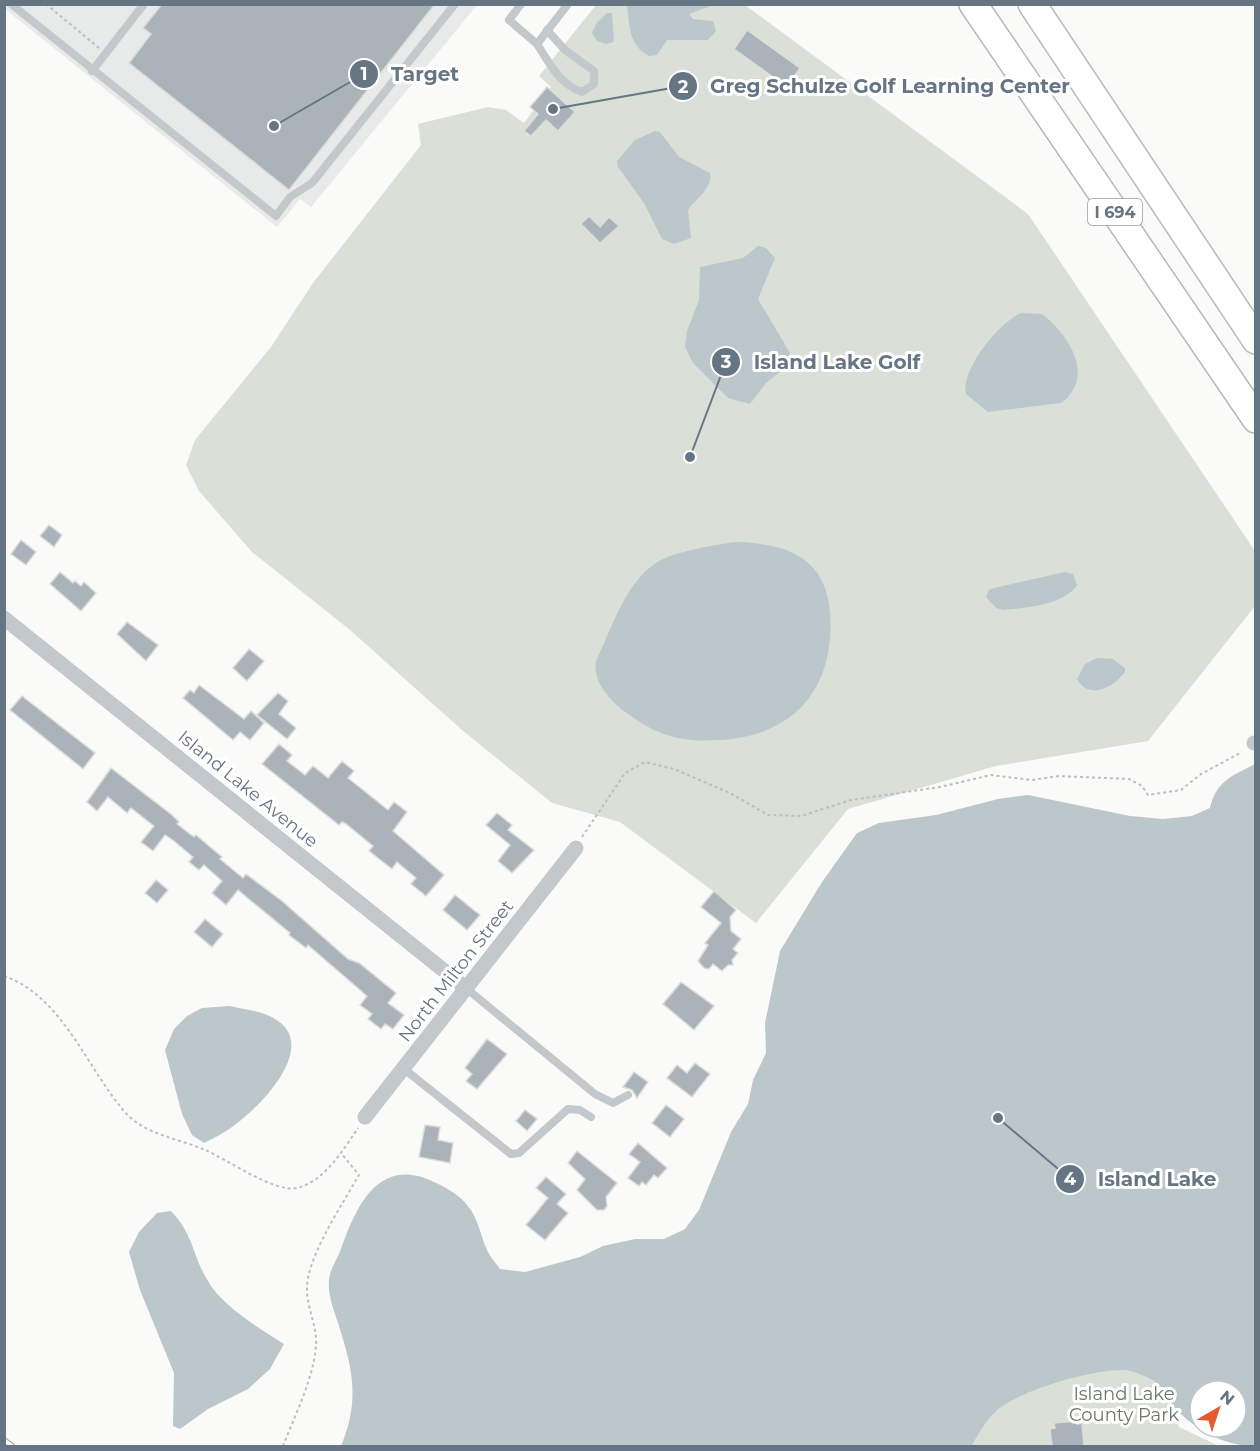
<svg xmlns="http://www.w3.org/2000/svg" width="1260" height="1451" font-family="Montserrat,sans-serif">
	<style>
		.built { fill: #e8e9e9 }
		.green { fill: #dadfd7 }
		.water { fill: #bcc7cc; fill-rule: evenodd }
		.building { fill: #aab3b9; stroke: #dcdcda; stroke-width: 1.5 }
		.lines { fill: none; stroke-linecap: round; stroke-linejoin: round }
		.highway-casing { stroke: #b4b9bd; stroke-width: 30 }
		.path { stroke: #bbbfc2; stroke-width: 2; stroke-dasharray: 3 3; stroke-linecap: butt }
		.lane { stroke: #c3c8cc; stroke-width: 8 }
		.street { stroke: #c3c8cc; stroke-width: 15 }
		.highway { stroke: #fff; stroke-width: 27 }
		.rail-casing { stroke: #a4abb1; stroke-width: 6 }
		.rail { stroke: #fff; stroke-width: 4; stroke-dasharray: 11; stroke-linecap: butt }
		.labels { text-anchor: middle; stroke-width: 6; stroke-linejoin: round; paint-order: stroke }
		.shield { fill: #fff; stroke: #939ea8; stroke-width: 1.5 }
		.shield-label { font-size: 16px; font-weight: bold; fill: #657583 }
		.street-label { font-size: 18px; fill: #657583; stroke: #fff }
		.park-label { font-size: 18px; fill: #677a64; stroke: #fff }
		.leader { fill: none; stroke: #657583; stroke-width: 2 }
		.callout-dot { fill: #657583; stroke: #fff; stroke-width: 2 }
		.mark-label { font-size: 18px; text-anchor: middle; font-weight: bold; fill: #fff }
		.callout-label { font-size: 20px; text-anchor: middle; font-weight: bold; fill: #657583; stroke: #fff; stroke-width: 6; stroke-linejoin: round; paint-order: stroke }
	</style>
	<rect width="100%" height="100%" fill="#fafaf8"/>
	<polygon class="built" points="4,5 477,5 311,207 300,199 277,227 5,9"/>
	<g class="green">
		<polygon points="596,5 745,5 1028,214 1255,551 1255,606 1148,741 996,766 848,809 756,923 620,822 552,803 462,730 350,630 252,552 199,491 186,465 195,440 271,347 313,283 421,145 418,124 488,107 506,110 524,123 551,87 539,76"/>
		<polygon points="1149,1358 1179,1427 1219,1446 969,1446 1011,1381"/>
	</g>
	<g class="water">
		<path d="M 627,5 L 713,5 L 689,14 L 693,19 L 713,21 L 716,31 L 708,40 L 667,40 L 657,55 L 649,56 C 628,44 630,26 627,5 Z"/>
		<polygon points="607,13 612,13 614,42 606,44 597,41 592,33 596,24"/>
		<path d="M 655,131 L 660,132 L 679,157 L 710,173 C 713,189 696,198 688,210 L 691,238 L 674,244 L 662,239 L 644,203 L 618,167 L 617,161 L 635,140 Z"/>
		<polygon points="758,246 766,248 775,258 758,299 790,353 785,368 766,383 750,404 728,398 693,363 685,347 687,331 699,300 700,267 743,258"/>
		<path d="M 1021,313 L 1042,314 C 1069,335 1096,377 1061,403 L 988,412 L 966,394 C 960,369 1000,322 1021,313 Z"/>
		<path d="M 736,542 C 803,544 835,568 830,638 C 825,702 782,737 719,740 C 686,742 662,738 634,718 C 615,706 592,685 596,661 C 612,628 626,580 659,561 C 677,551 715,545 736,542 Z"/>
		<path d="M 1065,572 L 1073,574 L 1077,585 C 1065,605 1024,608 1003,610 L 996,608 L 986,597 L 989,590 L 994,588 Z"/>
		<path d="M 1097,658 L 1113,659 L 1125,668 L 1125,672 C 1114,687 1089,701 1077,679 L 1085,664 Z"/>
		<path d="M 1255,764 L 1255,1446 C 1227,1447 1195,1430 1175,1408 C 1165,1396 1166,1387 1149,1378 C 1143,1375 1131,1370 1123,1370 C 1093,1369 1016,1391 995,1412 C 986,1421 977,1435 972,1446 L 341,1446 C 360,1400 353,1370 338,1323 C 333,1308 326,1291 330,1274 C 332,1266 338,1258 341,1249 C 356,1206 379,1155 434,1182 C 447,1188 458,1194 467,1205 C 479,1219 480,1235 487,1250 C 490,1257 496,1263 500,1269 L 525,1272 L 580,1257 L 603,1246 L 635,1239 L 664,1239 L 685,1229 L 699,1210 L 731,1132 L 748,1104 L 753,1080 L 766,1053 L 765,1023 L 780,951 L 822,882 L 857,833 L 879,823 L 936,815 L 998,799 L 1028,795 L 1130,816 L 1163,819 L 1192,816 L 1210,808 C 1216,781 1232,776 1255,764 ZM 1200,1391 L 1236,1391 L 1236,1427 L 1200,1427 Z"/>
		<path d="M 230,1006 C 246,1010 265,1011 278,1021 C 318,1049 258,1109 232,1127 C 224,1133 214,1138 204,1143 L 192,1135 L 182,1114 L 165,1050 L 174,1029 L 187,1016 L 202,1008 Z"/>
		<path d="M 171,1211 C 194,1235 192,1255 208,1281 C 222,1306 260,1329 284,1344 L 270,1369 L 248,1389 L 208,1409 L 180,1429 L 173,1426 L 174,1373 L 140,1290 L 129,1252 L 139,1232 L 157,1213 Z"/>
	</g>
	<g class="building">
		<polygon points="162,4 435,4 289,190 129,63 151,34 143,28"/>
		<polygon points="747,30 800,68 787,87 734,49"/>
		<polygon points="547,87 575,112 558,131 546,120 531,136 524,131 538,114 530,107"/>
		<polygon points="589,216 600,227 609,217 619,226 600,243 581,224"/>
		<polygon points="49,525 62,535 54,547 40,536"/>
		<polygon points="21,540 36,552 26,565 11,554"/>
		<polygon points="60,572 73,583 75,581 81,586 84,582 96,593 81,611 50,584"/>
		<polygon points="127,622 158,645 146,661 117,634"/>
		<polygon points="249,649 264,661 247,681 233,668"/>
		<polygon points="199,685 244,719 251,711 264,723 250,740 240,732 233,740 183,698 190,690 194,693"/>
		<polygon points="278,693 288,701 279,714 296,728 287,739 257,715"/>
		<polygon points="22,696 95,753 83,769 10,710"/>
		<polygon points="279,744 292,755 287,761 305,775 313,766 328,778 342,761 354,771 348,778 388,810 394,802 407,812 393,831 444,875 426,896 411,884 416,878 397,862 392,869 369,851 373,846 346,824 342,822 339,825 262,764"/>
		<polygon points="111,768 172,815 179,822 177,824 194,837 196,835 222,857 220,859 243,878 246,874 282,901 348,959 359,963 396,993 388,1003 404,1015 393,1029 385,1024 381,1029 368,1019 372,1014 360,1005 367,996 308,945 306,948 289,935 290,933 238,890 226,905 212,893 222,881 204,865 199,870 189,862 193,857 174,841 165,835 153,851 141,842 154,826 131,808 127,813 108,797 97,811 87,802"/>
		<polygon points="497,813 512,825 508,830 534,850 512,873 498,861 510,845 486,825"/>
		<polygon points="156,880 168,890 157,903 145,893"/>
		<polygon points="714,891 736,910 730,917 731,931 741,939 733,949 738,953 732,960 733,965 728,965 722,971 713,964 709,969 704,968 698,961 708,945 705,943 721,923 701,907"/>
		<polygon points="455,895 480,915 467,930 443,910"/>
		<polygon points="205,919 223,934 212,947 194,932"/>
		<polygon points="681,982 714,1006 694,1030 663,1004"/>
		<polygon points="487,1039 507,1054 477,1089 466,1081 472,1074 465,1068"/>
		<polygon points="695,1063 710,1074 692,1097 667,1078 677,1065 687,1073"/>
		<polygon points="634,1072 648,1082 637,1098 632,1090 623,1087"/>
		<polygon points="666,1105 684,1119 670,1137 652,1123"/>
		<polygon points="525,1110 537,1119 527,1131 516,1121"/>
		<polygon points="425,1125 440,1127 438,1140 453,1143 450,1163 419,1157"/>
		<polygon points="638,1143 667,1168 658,1178 654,1175 646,1185 642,1182 639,1186 628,1178 640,1162 629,1154"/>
		<polygon points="577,1151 617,1183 606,1197 607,1206 604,1210 597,1210 577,1190 585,1179 568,1163"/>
		<polygon points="546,1177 566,1194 557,1204 568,1213 545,1240 526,1225 548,1198 536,1188"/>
		<polygon points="1077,1421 1077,1424 1082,1423 1084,1446 1052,1446 1050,1429 1055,1428 1054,1423"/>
	</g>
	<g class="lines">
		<g class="highway-casing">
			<g id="highway">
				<polyline points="973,4 1256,419"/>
				<polyline points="1032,4 1256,340"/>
			</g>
		</g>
		<g class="path">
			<polyline points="46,4 99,48"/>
			<polyline points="582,837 625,773 645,762 674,769 730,793 768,815 801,816 851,800 940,787 991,775 1032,780 1059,776 1129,779 1142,786 1148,795 1181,790 1201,774 1242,752"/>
			<path d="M 4,976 C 62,996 87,1068 124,1111 C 144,1135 178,1138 205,1150 C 227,1159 274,1193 297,1188 C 325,1181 343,1150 358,1128"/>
			<path d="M 283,1446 C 295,1415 313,1380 316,1346 C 318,1324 303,1303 308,1278 C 314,1247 343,1203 359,1175 L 341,1153"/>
		</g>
		<g class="lane">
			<polyline points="11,4 276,216 290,197 312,183 455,4"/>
			<polyline points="521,4 509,20 537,44 568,4"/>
			<path d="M 537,44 C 550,64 559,84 582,92 L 594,84 L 594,71 L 565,50 L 547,30"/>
			<polyline points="92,71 144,4"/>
			<polyline points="467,989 595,1094 613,1103 628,1095"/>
			<polyline points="404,1069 511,1154 519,1153 568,1109 580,1110 591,1117"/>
		</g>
		<g class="street">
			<polyline points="4,618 467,989"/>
			<polyline points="1254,743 1256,743"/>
			<polyline points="365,1117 576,848"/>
		</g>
		<use href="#highway" class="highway"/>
		<g class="rail-casing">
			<polyline id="rail" points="4,1440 12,1446"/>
		</g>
		<use href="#rail" class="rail"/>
	</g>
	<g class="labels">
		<rect class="shield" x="1088" y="199" width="54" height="26" rx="4.5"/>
		<g class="shield-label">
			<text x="1115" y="218">I 694</text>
		</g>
		<g class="street-label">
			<text transform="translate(248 789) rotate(39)" y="6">Island Lake Avenue</text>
			<text transform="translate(456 971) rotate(-52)" y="6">North Milton Street</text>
		</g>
		<g class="park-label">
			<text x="1124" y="1400">Island Lake<tspan x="1124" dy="21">County Park</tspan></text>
		</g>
	</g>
	<path class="leader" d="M274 126L364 74M553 109L683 86M690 457L726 362M998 1118L1070 1179"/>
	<g class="callout-dot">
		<circle cx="274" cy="126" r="6"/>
		<circle cx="553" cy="109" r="6"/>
		<circle cx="690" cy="457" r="6"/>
		<circle cx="998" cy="1118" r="6"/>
		<circle cx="364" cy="74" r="15"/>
		<circle cx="683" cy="86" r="15"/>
		<circle cx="726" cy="362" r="15"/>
		<circle cx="1070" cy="1179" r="15"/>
	</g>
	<g class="mark-label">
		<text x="364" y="80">1</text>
		<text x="683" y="93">2</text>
		<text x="726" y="368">3</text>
		<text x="1070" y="1185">4</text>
	</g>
	<g class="callout-label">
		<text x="425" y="81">Target</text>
		<text x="890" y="93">Greg Schulze Golf Learning Center</text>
		<text x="837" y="369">Island Lake Golf</text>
		<text x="1157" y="1186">Island Lake</text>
	</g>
	<rect width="1260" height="1451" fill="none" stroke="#657583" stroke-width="12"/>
	<g transform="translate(1218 1409) rotate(39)"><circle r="28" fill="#ffffff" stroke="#c1c8cd" stroke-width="1.5"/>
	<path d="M0-4.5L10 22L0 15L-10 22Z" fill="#e55c2c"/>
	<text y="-9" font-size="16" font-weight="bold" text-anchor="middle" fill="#657583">N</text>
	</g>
</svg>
